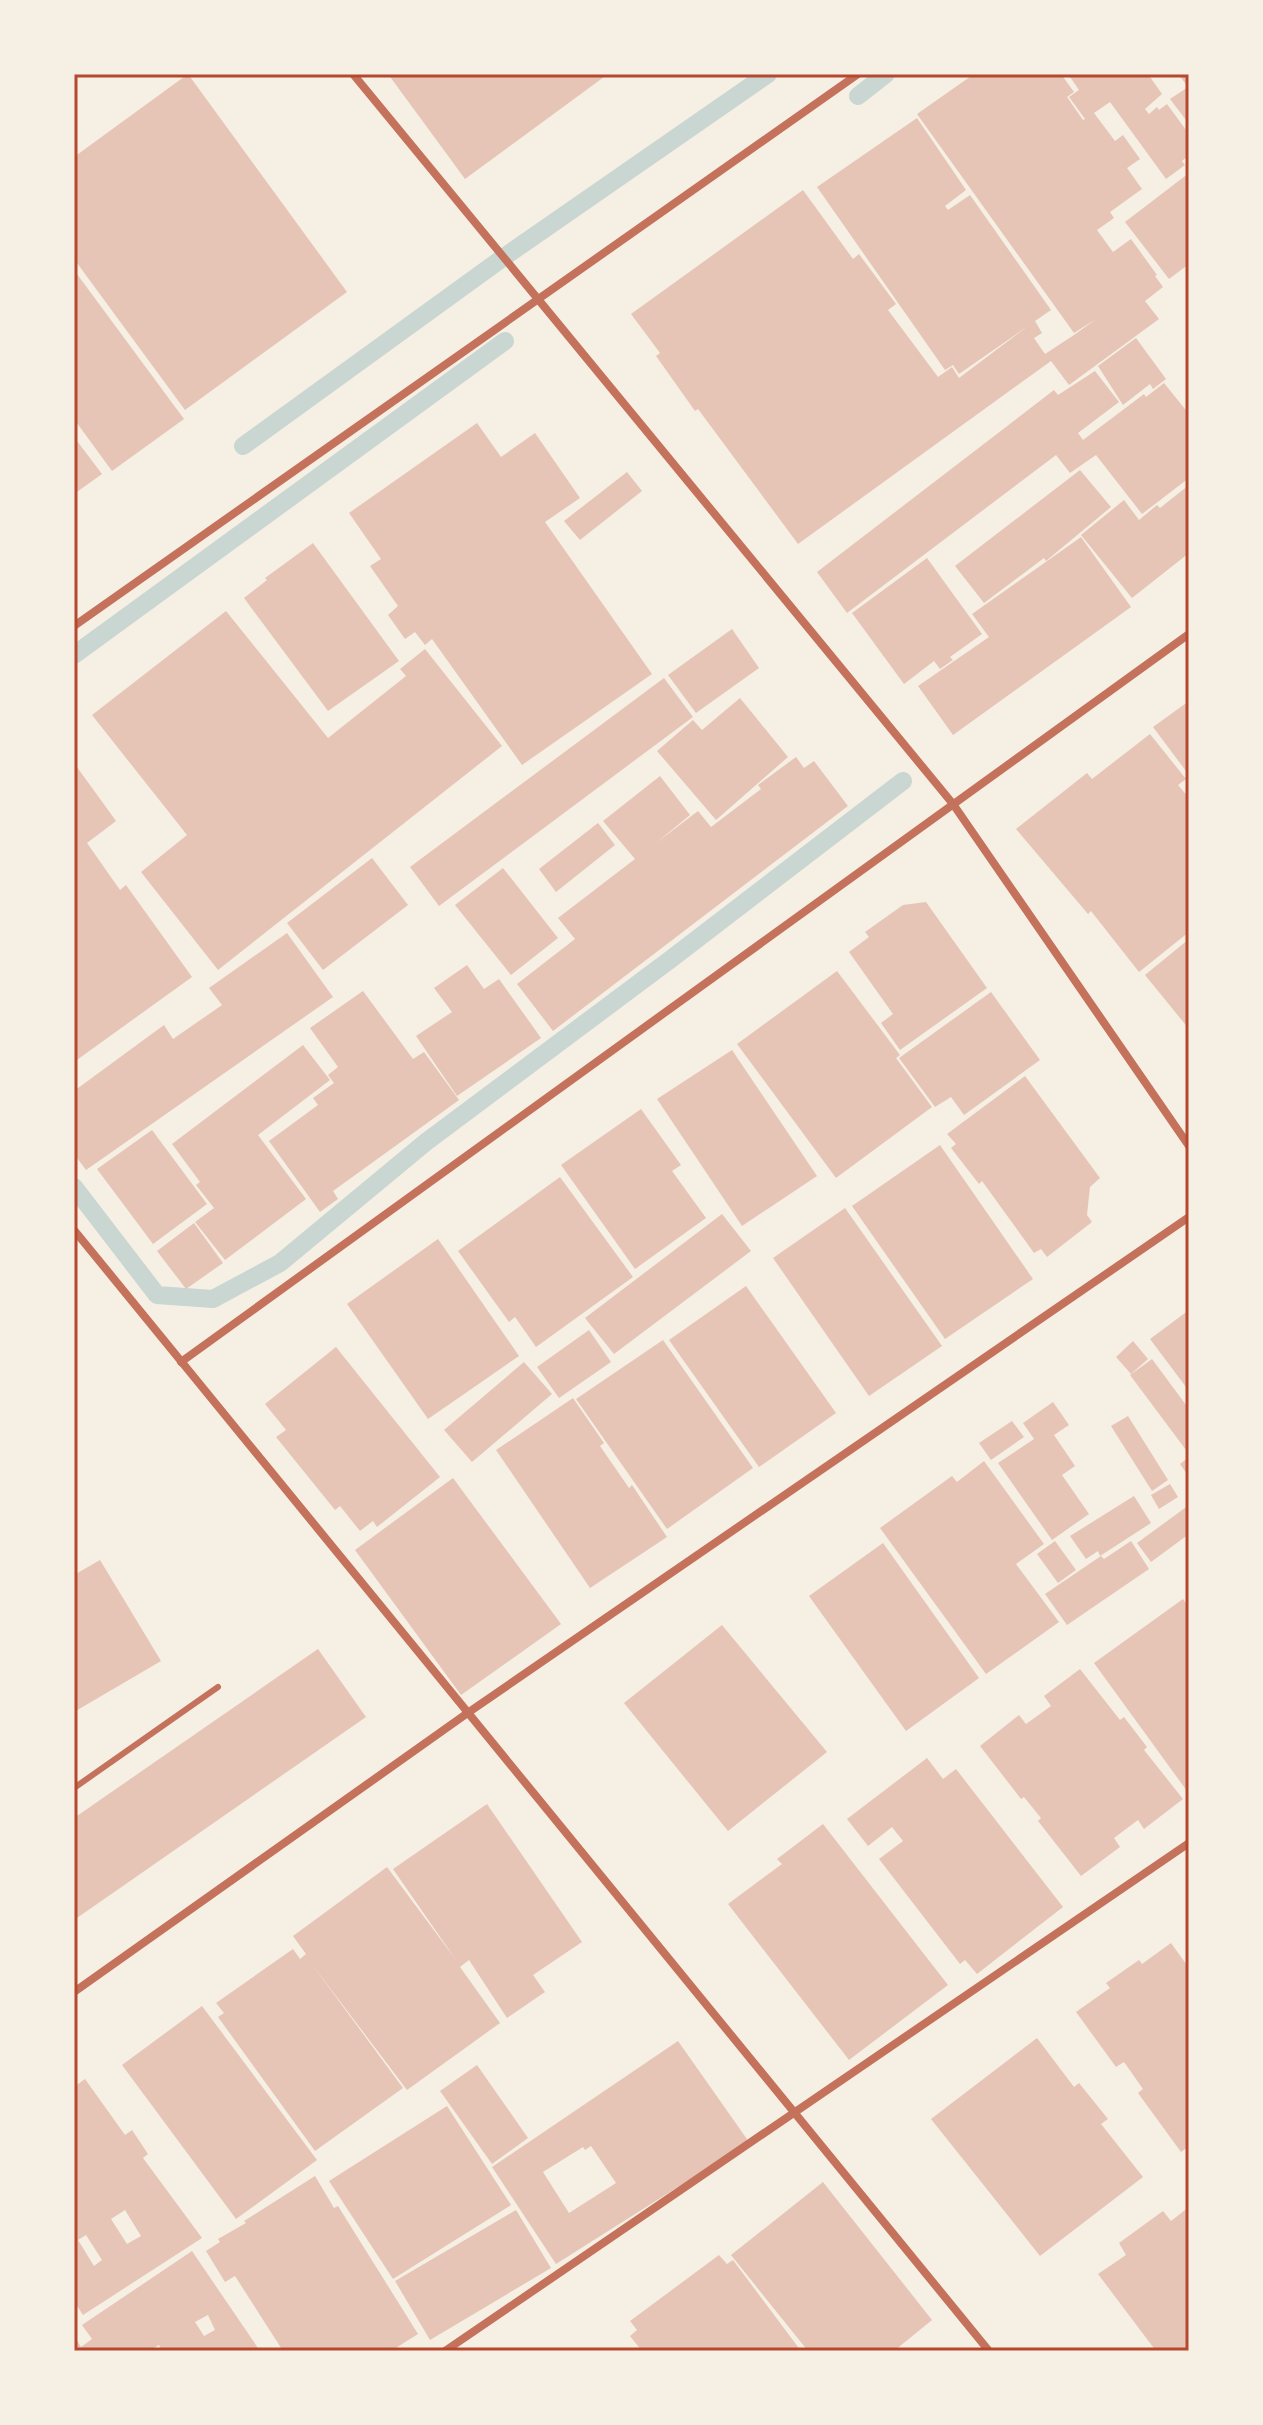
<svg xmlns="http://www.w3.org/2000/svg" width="1263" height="2425" font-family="'PT Sans Narrow',sans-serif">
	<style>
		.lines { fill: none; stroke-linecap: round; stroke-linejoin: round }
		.stream { stroke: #c9d6d2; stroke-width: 18 }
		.building { fill: #e6c5b7; fill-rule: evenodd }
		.service { stroke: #c5725c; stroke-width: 6 }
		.minor { stroke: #c5725c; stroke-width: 8 }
		.neatline { fill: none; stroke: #b5482f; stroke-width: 3 }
	</style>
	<rect width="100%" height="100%" fill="#f6efe4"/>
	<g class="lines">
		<g class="stream">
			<polyline points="858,96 886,74"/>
			<polyline points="243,446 504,257 768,74"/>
			<polyline points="74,655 505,341"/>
			<polyline points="74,1187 157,1295 213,1299 280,1263 426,1142 671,959 903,781"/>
		</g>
	</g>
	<g class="building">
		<polygon points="188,74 347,292 185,410 74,259 74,157"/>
		<polygon points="388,74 608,74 465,179"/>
		<polygon points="974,74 1061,74 1074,92 1067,97 1083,120 1085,119 1069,97 1079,90 1068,74 1148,74 1162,94 1145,109 1149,114 1157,107 1159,110 1167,104 1189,134 1189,155 1182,161 1185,165 1166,179 1110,102 1094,113 1115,141 1123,135 1140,159 1127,168 1142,189 1110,212 1114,218 1097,230 1113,252 1131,239 1157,275 1155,276 1163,287 1145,301 1159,319 1069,385 1051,361 798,544 698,409 695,411 656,356 660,353 631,314 803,190 853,259 859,254 896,304 888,310 938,377 952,367 959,378 1028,326 959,374 953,365 945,370 817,187 917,118 966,190 945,206 948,210 970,195 1051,310 1035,321 1042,333 1034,338 1045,354 1074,335 1096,319 1074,333 917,114"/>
		<polygon points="1178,74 1189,74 1189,124 1170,99 1188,87"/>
		<polygon points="1189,173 1189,264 1169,279 1125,222"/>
		<polygon points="74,270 184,419 112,471 74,419"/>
		<polygon points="1136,338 1166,379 1153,389 1150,384 1123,405 1098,366"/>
		<polygon points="1095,371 1119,402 1078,433 1083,440 1144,394 1146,397 1164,383 1189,414 1189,478 1142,514 1096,455 1070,473 1056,455 847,613 817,572 1054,390 1058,395"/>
		<polygon points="477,423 501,457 535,433 580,498 545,522 652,674 522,765 432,639 425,645 415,632 405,639 388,615 398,606 370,566 381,559 349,513"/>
		<polygon points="74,437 102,474 74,494"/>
		<polygon points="1080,470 1111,507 1046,561 1044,558 984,603 955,566"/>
		<polygon points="627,472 642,491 580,540 564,521"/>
		<polygon points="1189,485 1189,553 1132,598 1081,535 1124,500 1139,520 1157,505 1160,508"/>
		<polygon points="1081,537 1131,607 953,735 918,686 989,637 972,614"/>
		<polygon points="313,543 399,661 328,711 244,598 267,580 265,578"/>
		<polygon points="927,558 982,634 950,657 953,660 940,669 934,661 904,684 852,613"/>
		<polygon points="226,611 328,738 406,676 400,669 425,649 502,746 218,970 141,872 187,835 92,715"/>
		<polygon points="732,629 759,668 696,713 668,675"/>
		<polygon points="664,678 693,717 439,906 410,867"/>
		<polygon points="740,698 788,757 716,820 657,751 693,720 702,730"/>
		<polygon points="1189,701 1189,775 1153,727"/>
		<polygon points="1150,734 1186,779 1178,785 1189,798 1189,932 1139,972 1091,911 1088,914 1016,829 1087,773 1092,779"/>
		<polygon points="796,757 804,768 814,761 848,806 553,1031 517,984 575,939 558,918 635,859 603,821 660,776 690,815 656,843 698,811 711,827 761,789 758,785"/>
		<polygon points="74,763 116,821 87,843 120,890 126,885 192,977 74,1062"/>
		<polygon points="598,823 615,845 556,892 539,869"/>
		<polygon points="372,858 408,905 323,970 287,923"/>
		<polygon points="503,868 558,938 511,975 455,905"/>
		<polygon points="926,902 987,988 900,1050 881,1023 893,1014 849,952 869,937 865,932 903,905"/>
		<polygon points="287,933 333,997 86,1170 74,1154 74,1091 164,1025 173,1039 222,1005 209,988"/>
		<polygon points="1189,939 1189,1029 1145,975"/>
		<polygon points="467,965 484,989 499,979 541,1038 457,1096 416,1036 452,1012 434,988"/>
		<polygon points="837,971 900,1055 896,1058 932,1107 836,1178 737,1044"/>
		<polygon points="363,991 413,1059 424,1052 459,1100 333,1191 338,1199 320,1212 269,1141 318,1105 313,1098 334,1083 328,1075 338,1067 310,1028"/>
		<polygon points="991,992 1040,1060 964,1115 951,1097 935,1107 899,1058"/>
		<polygon points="303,1045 330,1080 258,1135 306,1199 225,1260 195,1222 214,1208 196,1185 200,1182 172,1144"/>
		<polygon points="732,1050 817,1176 742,1226 657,1099"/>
		<polygon points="1025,1076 1100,1178 1090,1187 1087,1215 1092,1222 1047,1257 1041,1249 1034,1253 982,1181 979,1184 951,1148 956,1144 947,1134"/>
		<polygon points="641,1109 681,1165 672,1171 706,1218 635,1269 561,1165"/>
		<polygon points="152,1130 207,1204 153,1244 97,1169"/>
		<polygon points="940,1145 1033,1279 945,1339 852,1206"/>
		<polygon points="560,1177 633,1277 536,1347 515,1317 509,1322 458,1251"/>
		<polygon points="845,1208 942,1346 869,1396 773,1258"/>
		<polygon points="722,1214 751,1251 614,1354 585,1318"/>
		<polygon points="194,1223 223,1263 186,1289 157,1251"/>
		<polygon points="438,1239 519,1356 428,1419 347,1304"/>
		<polygon points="746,1286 836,1413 759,1467 669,1340"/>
		<polygon points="1189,1310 1189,1391 1150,1339"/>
		<polygon points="589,1330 611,1362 559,1398 537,1367"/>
		<polygon points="663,1340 753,1468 667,1529 576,1399"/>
		<polygon points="1133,1341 1148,1359 1131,1374 1116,1357"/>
		<polygon points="336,1347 440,1477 377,1527 373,1521 360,1531 340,1506 335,1510 276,1437 286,1430 265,1404"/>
		<polygon points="1152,1359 1189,1409 1189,1454 1130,1375"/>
		<polygon points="524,1362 552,1394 472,1462 444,1430"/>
		<polygon points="573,1398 604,1443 600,1446 629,1488 632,1485 667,1537 590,1588 496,1450"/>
		<polygon points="1053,1402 1069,1425 1054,1435 1075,1466 1062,1475 1089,1514 1052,1540 998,1463 1034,1439 1023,1423"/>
		<polygon points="1128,1416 1168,1480 1152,1491 1111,1426"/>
		<polygon points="1012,1421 1024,1437 991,1460 979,1443"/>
		<polygon points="1189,1457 1189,1477 1180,1464"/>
		<polygon points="984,1461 1044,1544 1016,1564 1059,1622 986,1674 880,1528 952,1476 957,1482"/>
		<polygon points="453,1478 561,1624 461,1695 355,1550"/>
		<polygon points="1170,1484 1178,1497 1159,1509 1151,1495"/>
		<polygon points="1134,1496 1151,1523 1100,1556 1098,1551 1086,1559 1070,1536"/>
		<polygon points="1189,1505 1189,1534 1151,1562 1137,1543"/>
		<polygon points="1055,1541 1076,1570 1058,1583 1037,1554"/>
		<polygon points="1131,1541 1149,1569 1067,1625 1045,1594 1101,1556 1104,1559"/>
		<polygon points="883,1543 979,1678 906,1731 809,1596"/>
		<polygon points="100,1560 161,1661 74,1712 74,1575"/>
		<polygon points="1183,1599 1189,1608 1189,1790 1187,1791 1094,1663"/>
		<polygon points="722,1625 827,1752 728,1831 624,1703"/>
		<polygon points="318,1649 366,1717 74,1920 74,1818"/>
		<polygon points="1080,1669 1120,1720 1124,1717 1147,1747 1144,1750 1183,1799 1144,1829 1138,1820 1114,1838 1120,1847 1081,1876 1038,1821 1041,1818 1024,1797 1021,1799 980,1746 1019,1715 1026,1724 1051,1706 1044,1696"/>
		<polygon points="927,1758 943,1779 956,1769 1063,1907 977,1974 965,1960 960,1964 879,1859 903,1841 892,1827 868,1846 847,1819"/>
		<polygon points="487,1804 582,1942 533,1975 545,1992 507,2018 469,1960 460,1967 500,2023 407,2090 311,1963 403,2088 315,2151 218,2017 224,2013 216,2003 293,1949 300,1959 306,1954 293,1936 387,1867 456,1960 393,1869"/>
		<polygon points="823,1824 948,1985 849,2060 728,1904 782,1864 777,1859"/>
		<polygon points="1171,1943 1189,1968 1189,2146 1181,2152 1138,2093 1143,2089 1124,2062 1116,2067 1076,2012 1110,1988 1106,1983 1139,1960 1142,1964"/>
		<polygon points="202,2006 317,2160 236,2219 122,2065"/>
		<polygon points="1037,2038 1074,2087 1079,2083 1108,2119 1101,2124 1143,2177 1040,2256 931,2119"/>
		<path d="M 678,2041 L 749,2142 L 556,2264 L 492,2167 ZM 591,2146 L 616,2183 L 569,2213 L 543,2172 L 583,2147 L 585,2150 Z"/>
		<polygon points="477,2065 528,2138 492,2164 440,2091"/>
		<path d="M 85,2079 L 125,2135 L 132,2130 L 148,2154 L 143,2158 L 202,2238 L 83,2315 L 74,2301 L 74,2087 ZM 125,2210 L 141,2236 L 127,2244 L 111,2219 ZM 86,2235 L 102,2260 L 94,2266 L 78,2240 Z"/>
		<polygon points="447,2106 511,2205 393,2279 329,2181"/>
		<polygon points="315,2176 334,2208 338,2206 418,2334 391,2351 283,2351 235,2276 225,2282 206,2251 220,2242 218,2239 246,2223 244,2221"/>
		<polygon points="823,2182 932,2320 894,2351 808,2351 731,2255"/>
		<polygon points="1189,2207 1189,2351 1156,2351 1098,2274 1126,2255 1119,2243 1163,2211 1171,2221"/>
		<polygon points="516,2210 551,2268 430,2340 395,2281"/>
		<path d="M 192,2251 L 260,2351 L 162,2351 L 159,2345 L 148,2351 L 74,2351 L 74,2335 L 81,2347 L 92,2339 L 82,2325 ZM 208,2315 L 215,2330 L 204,2336 L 195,2322 Z"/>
		<polygon points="719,2255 727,2264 733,2260 801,2351 642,2351 630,2336 637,2330 630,2321"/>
	</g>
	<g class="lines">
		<polyline class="service" points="74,1788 218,1687"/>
		<g class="minor">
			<polyline points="353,74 953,804 1189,1146"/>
			<polyline points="74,626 858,74"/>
			<polyline points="74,1230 989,2351"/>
			<polyline points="181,1362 1189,634"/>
			<polyline points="74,1992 469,1712 1189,1217"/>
			<polyline points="445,2351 1189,1843"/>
		</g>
	</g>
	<rect width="1263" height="2425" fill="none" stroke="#f6efe4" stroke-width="152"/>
	<rect x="76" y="76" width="1111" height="2273" class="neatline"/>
</svg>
